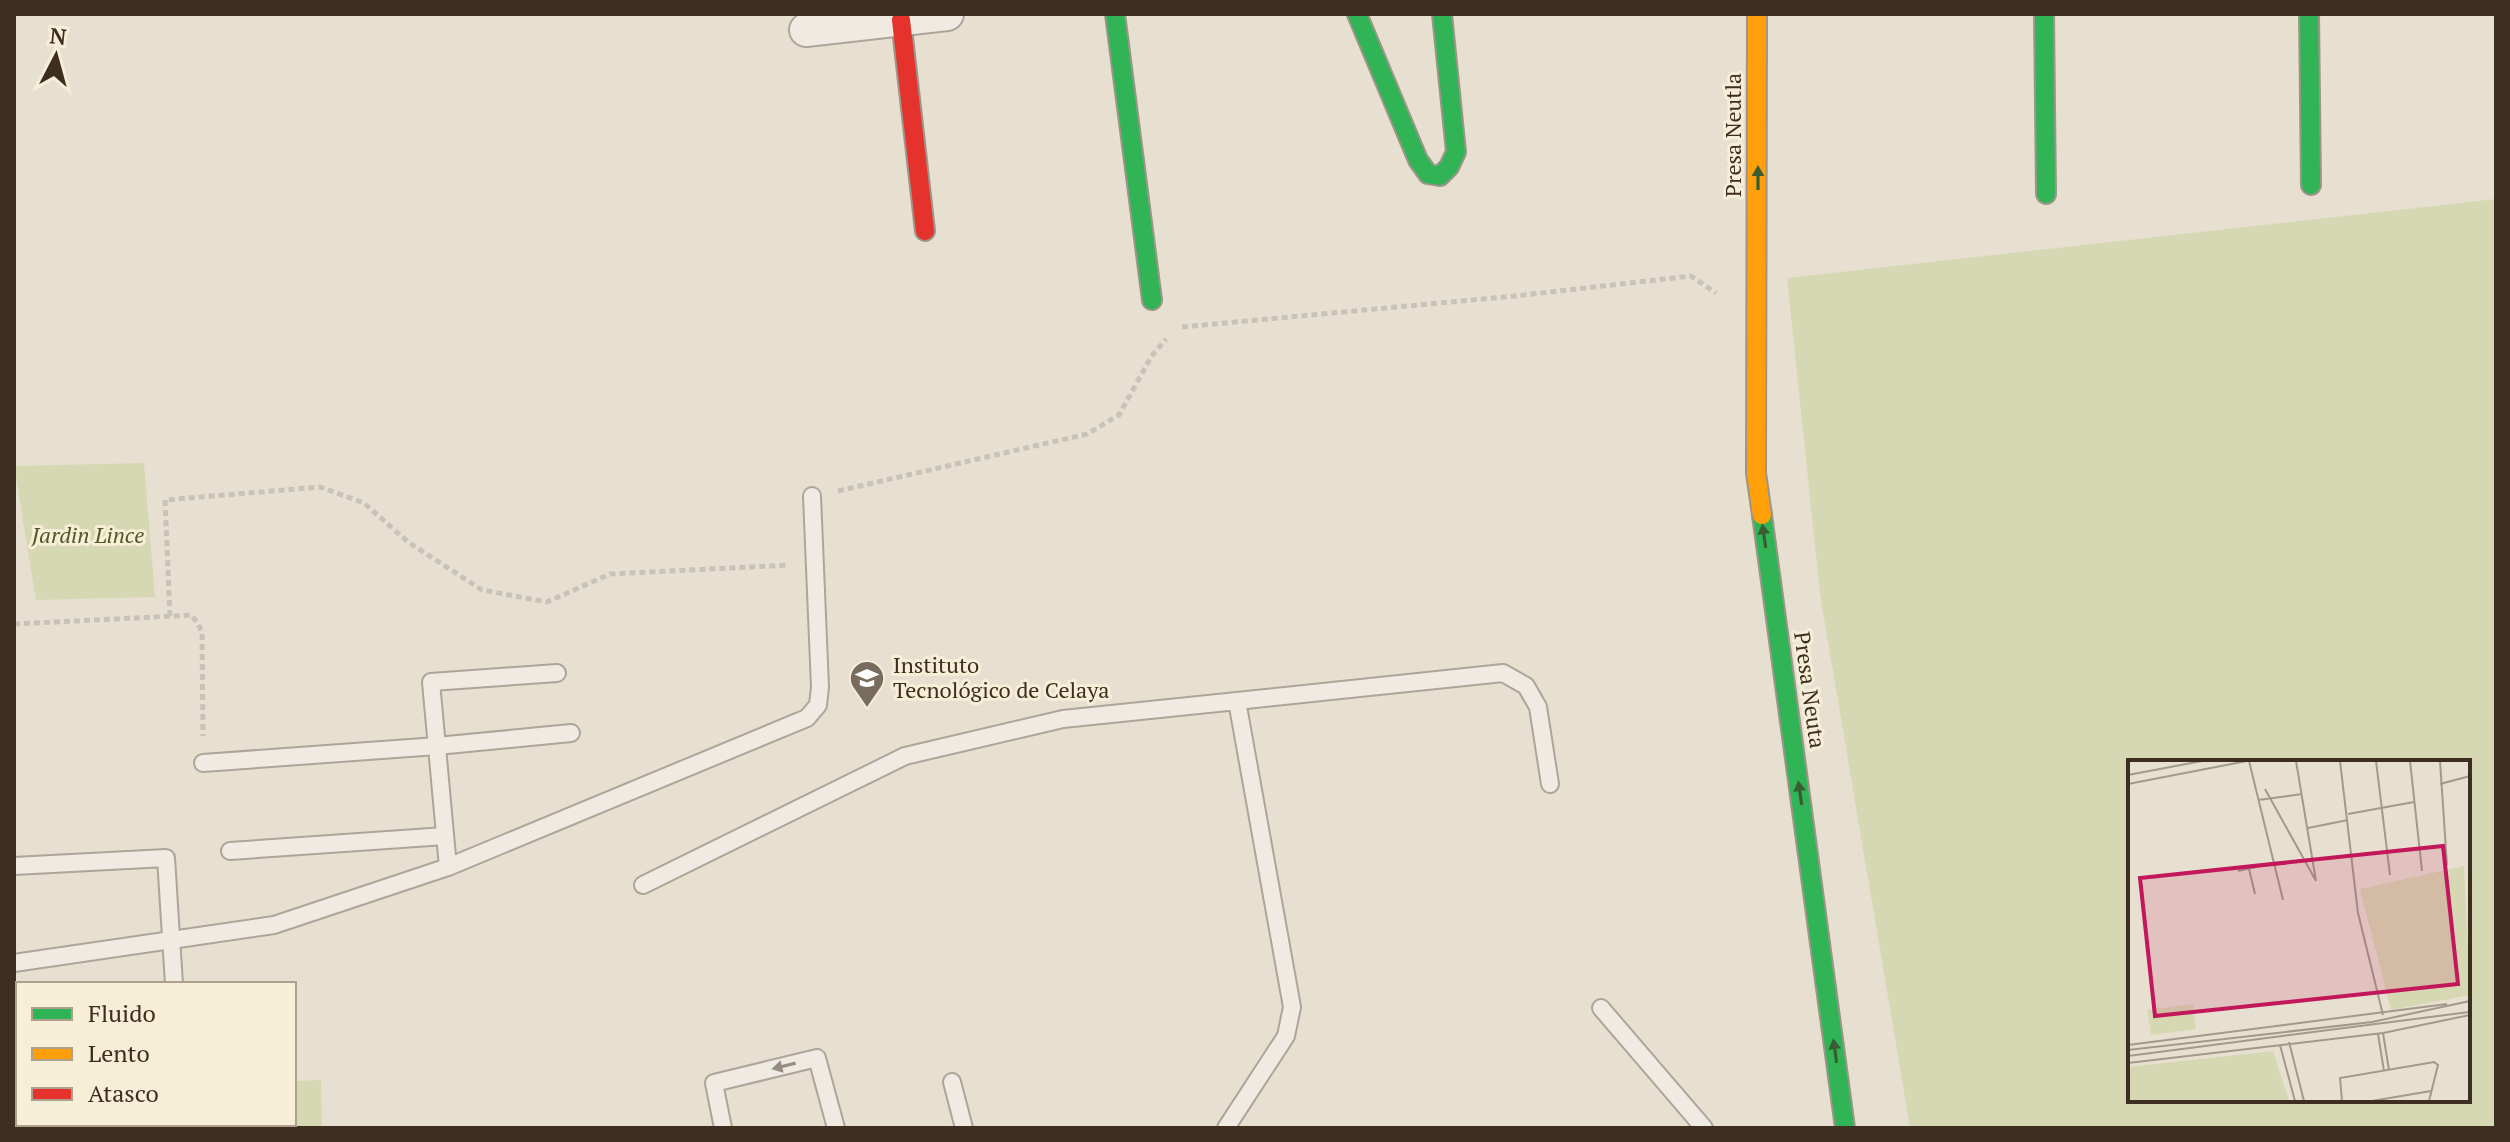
<svg xmlns="http://www.w3.org/2000/svg" width="2510" height="1142" font-family="'PT Serif',serif">
	<style>
		.green { fill: #d6d7b3; fill-rule: evenodd }
		.lines { fill: none; stroke-linecap: round; stroke-linejoin: round }
		.lane-casing { stroke: #ada599; stroke-width: 20 }
		.street-casing { stroke: #ada599; stroke-width: 36 }
		.fast-casing { stroke: #9c958a; stroke-width: 22 }
		.slow-casing { stroke: #9c958a; stroke-width: 22 }
		.jam-casing { stroke: #9c958a; stroke-width: 22 }
		.path { stroke: #c8c2b9; stroke-width: 5; stroke-dasharray: 6 4; stroke-linecap: butt }
		.lane { stroke: #efebe3; stroke-width: 16 }
		.street { stroke: #efebe3; stroke-width: 32 }
		.fast { stroke: #30b455; stroke-width: 18 }
		.slow { stroke: #ff9f0a; stroke-width: 18 }
		.jam { stroke: #e5322d; stroke-width: 18 }
		.oneway { fill: #385d33 }
		.oneway2 { fill: #968c82 }
		.labels { text-anchor: middle; stroke-width: 6; stroke-linejoin: round; paint-order: stroke }
		.street-label { font-size: 22px; fill: #3d2e20; stroke: #f7eed8 }
		.park-label { font-size: 22px; font-style: italic; fill: #4d5a26; stroke: #f7eed8 }
		.poi-label { font-size: 22px; fill: #3d2e20; stroke: #f7eed8; text-anchor: start }
		.inset-road { fill: none; stroke: #a3998a; stroke-width: 2 }
		.view { fill: #c2185b; fill-opacity: 0.15; stroke: #c2185b; stroke-width: 4 }
		.inset-edge { fill: none; stroke: #3d2e20; stroke-width: 4 }
	</style>
	<rect width="100%" height="100%" fill="#e7e0d1"/>
	<g class="green">
		<path d="M 2496,199 L 2496,1128 L 1910,1128 L 1820,594 L 1787,278 ZM 2130,762 L 2468,762 L 2468,1100 L 2130,1100 Z"/>
		<polygon points="144,463 155,597 36,600 14,466"/>
		<polygon points="321,1080 322,1128 14,1128 14,1086 18,1086 18,1124 294,1124 294,1081"/>
	</g>
	<g class="lines">
		<g class="lane-casing">
			<g id="lane">
				<polyline points="1237,701 1503,673 1526,686 1538,707 1550,784"/>
				<polyline points="203,763 437,746 571,733"/>
				<polyline points="230,851 445,836"/>
				<polyline points="14,866 166,858 174,984"/>
				<polyline points="448,867 431,682 557,673"/>
				<polyline points="643,885 905,756 1063,719 1237,701 1292,1007 1286,1036 1226,1128"/>
				<polyline points="14,963 274,925 448,867 807,718 818,705 820,687 812,496"/>
				<polyline points="1601,1008 1704,1128"/>
				<polyline points="14,1011 18,1011"/>
				<polyline points="952,1082 964,1128"/>
				<polyline points="723,1128 714,1083 817,1058 836,1128"/>
			</g>
		</g>
		<g class="street-casing">
			<polyline id="street" points="806,30 947,14"/>
		</g>
		<g class="fast-casing">
			<g id="fast">
				<polyline points="1115,14 1152,300"/>
				<polyline points="1357,14 1418,160 1428,174 1440,176 1449,167 1456,152 1442,14"/>
				<polyline points="2044,14 2046,194"/>
				<polyline points="2309,14 2311,185"/>
				<polyline points="1762,515 1845,1128"/>
			</g>
		</g>
		<g class="slow-casing">
			<polyline id="slow" points="1757,14 1756,473 1762,515"/>
		</g>
		<g class="jam-casing">
			<polyline id="jam" points="901,20 925,231"/>
		</g>
		<g class="path">
			<polyline points="1182,327 1515,296 1691,276 1716,293"/>
			<polyline points="838,491 1087,434 1119,415 1151,357 1166,339"/>
			<polyline points="170,616 165,500 320,487 364,503 408,542 482,590 547,602 610,574 788,565"/>
			<polyline points="14,624 192,615 202,631 203,736"/>
		</g>
		<use href="#lane" class="lane"/>
		<use href="#street" class="street"/>
		<use href="#fast" class="fast"/>
		<use href="#slow" class="slow"/>
		<use href="#jam" class="jam"/>
	</g>
	<defs><path id="oneway-solid" d="M-6-.8H1V-3.2L6.5 0L1 3.2V.8H-6Z" transform="scale(2)"/></defs>
	<g class="oneway">
		<use href="#oneway-solid" transform="translate(1758 178) rotate(-90)"/>
		<use href="#oneway-solid" transform="translate(1764 536) rotate(-98)"/>
		<use href="#oneway-solid" transform="translate(1800 793) rotate(-98)"/>
		<use href="#oneway-solid" transform="translate(1835 1051) rotate(-98)"/>
	</g>
	<use class="oneway2" href="#oneway-solid" transform="translate(784 1066) rotate(166)"/>
	<defs>
		<g id="university-pin" transform="scale(1.8)"><path d="M0 17L-7.5 6A9.5 9.5 0 1 1 7.5 6Z" fill="#786c5e" stroke="#f7eed8"/><path d="M0-5L7-2L0 1L-7-2ZM-4 1L0 2.5L4 1V4Q0 6-4 4Z" fill="#fff"/></g>
	</defs>
	<g fill-rule="evenodd">
		<use href="#university-pin" x="867" y="678"/>
	</g>
	<g class="labels">
		<g class="street-label">
			<text transform="translate(1733 135) rotate(-90)" y="8">Presa Neutla</text>
			<text transform="translate(1810 690) rotate(82)" y="8">Presa Neuta</text>
		</g>
		<g class="park-label">
			<text x="88" y="543">Jardin Lince</text>
		</g>
		<g class="poi-label">
			<text x="893" y="673">Instituto<tspan x="893" dy="25">Tecnológico de Celaya</tspan></text>
		</g>
	</g>
	<g transform="translate(2128 760)">
		<rect width="342" height="342" fill="#e7e0d1"/>
		<path d="M 336,106 L 342,235 L 263,250 L 232,129 ZM 65,244 L 68,269 L 23,275 L 19,250 ZM 145,291 L 161,341 L 0,341 L 0,307 Z" fill="#d6d7b3"/>
		<path class="inset-road" d="M 121,1 L 155,140M 168,1 L 188,121M 212,1 L 230,153 L 255,255M 248,1 L 262,115M 282,1 L 294,111M 312,1 L 319,105M 0,15 L 74,1M 0,24 L 119,1M 312,24 L 342,16M 137,29 L 188,121M 130,40 L 174,34M 220,54 L 286,42M 180,68 L 220,60M 121,109 L 127,134M 110,111 L 146,103M 255,273 L 261,310M 250,274 L 256,311M 161,282 L 176,341M 0,285 L 319,244M 152,285 L 167,341M 0,290 L 244,262 L 342,241M 0,296 L 341,252M 0,303 L 255,273 L 342,255M 214,341 L 212,318 L 306,302 L 310,305 L 301,341M 244,341 L 303,331"/>
		<path class="view" d="M 315,86 L 330,224 L 27,256 L 12,118 Z"/>
		<rect width="342" height="342" class="inset-edge"/>
	</g>
	<rect width="2510" height="1142" fill="none" stroke="#3d2e20" stroke-width="32"/>
	<rect x="16" y="982" width="280" height="144" fill="#f7eed8" stroke="#ada18e" stroke-width="2"/>
	<rect x="32" y="1008" width="40" height="12" fill="#30b455" stroke="#ada18e" stroke-width="2"/>
	<text x="88" y="1022" font-size="24" fill="#3d2e20">Fluido</text>
	<rect x="32" y="1048" width="40" height="12" fill="#ff9f0a" stroke="#ada18e" stroke-width="2"/>
	<text x="88" y="1062" font-size="24" fill="#3d2e20">Lento</text>
	<rect x="32" y="1088" width="40" height="12" fill="#e5322d" stroke="#ada18e" stroke-width="2"/>
	<text x="88" y="1102" font-size="24" fill="#3d2e20">Atasco</text>
	<g transform="translate(56 56) rotate(6)" stroke="#f7eed8" stroke-width="6" paint-order="stroke">
	<path d="M0-6L14 30L0 20L-14 30Z" fill="#3d2e20"/>
	<text y="-12" font-size="22" font-weight="bold" text-anchor="middle" fill="#3d2e20">N</text>
	</g>
</svg>
